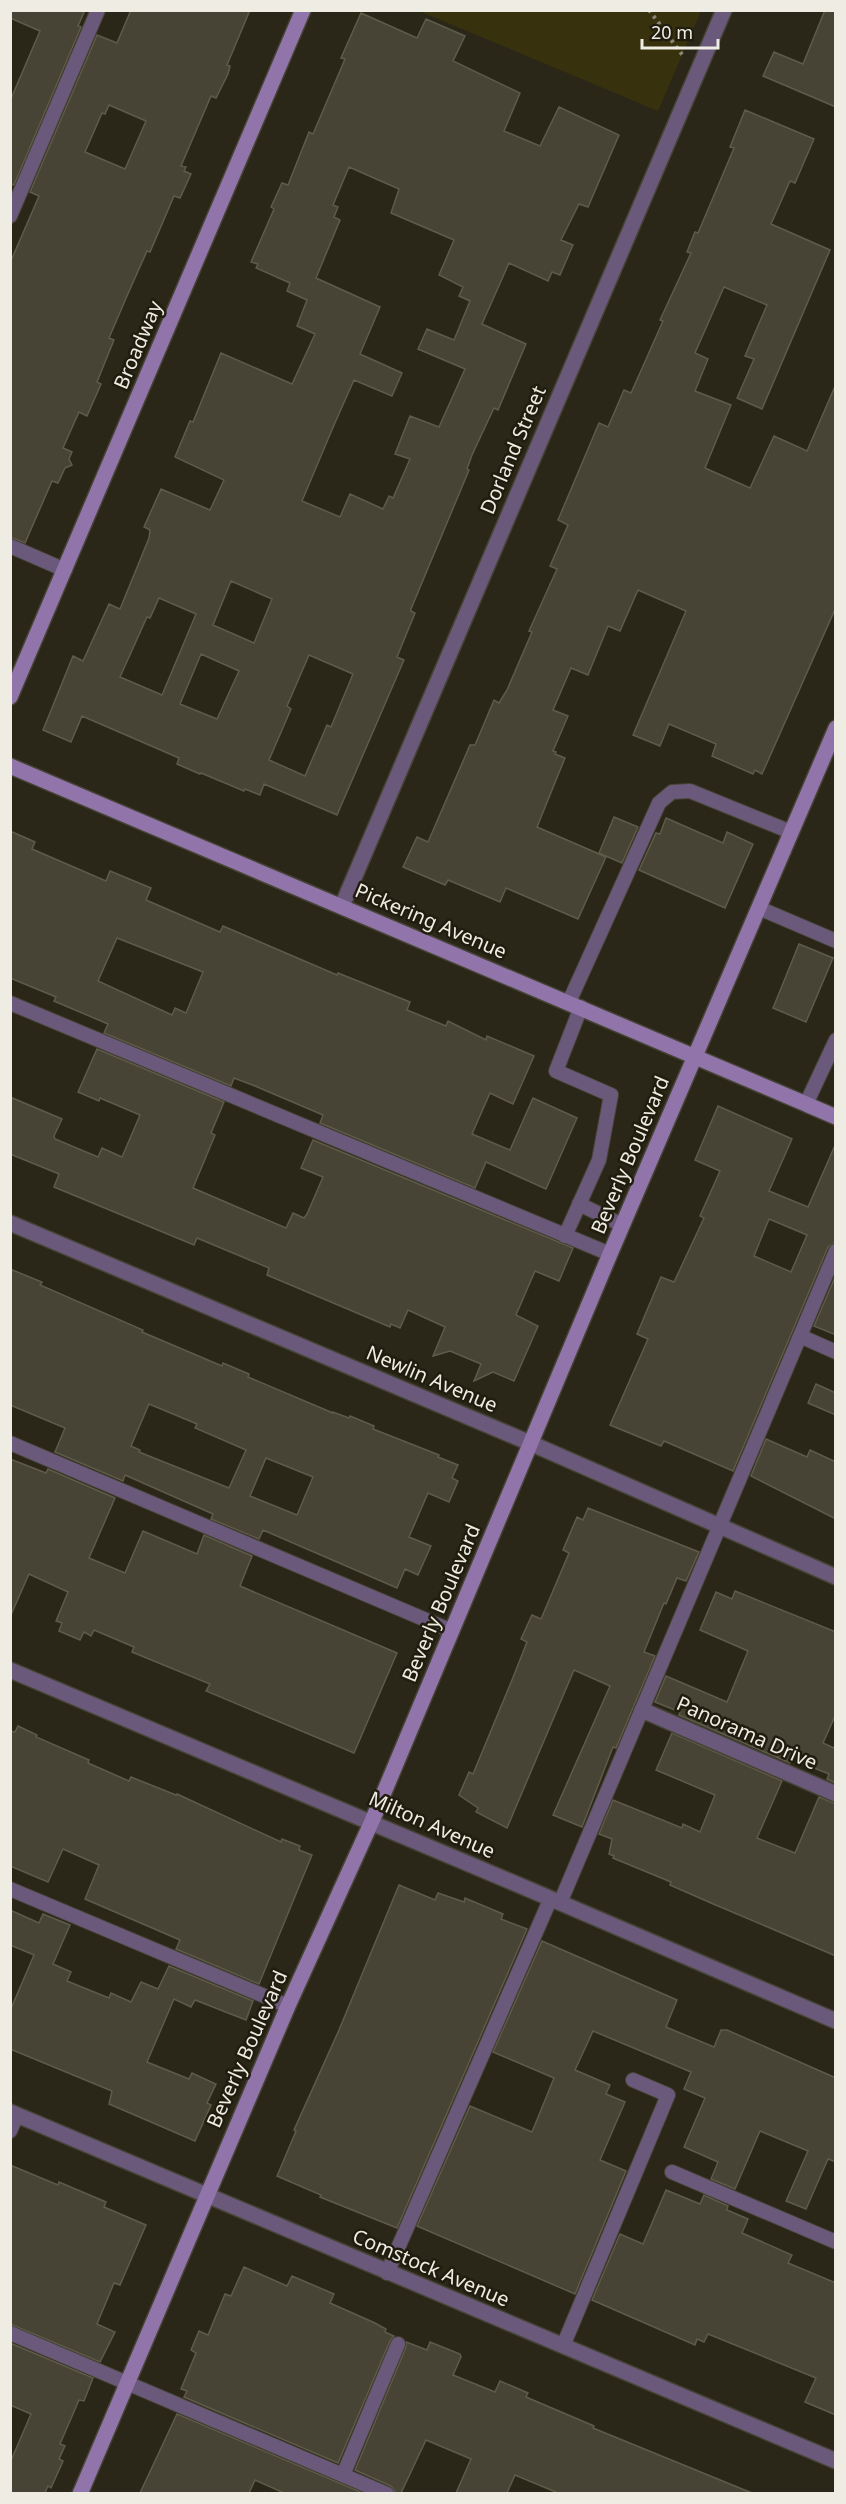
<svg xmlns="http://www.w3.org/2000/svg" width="846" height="2504" font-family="'Noto Sans',sans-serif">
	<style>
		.green { fill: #38310d }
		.building { fill: #474435; stroke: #5f5b4b; stroke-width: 1.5; fill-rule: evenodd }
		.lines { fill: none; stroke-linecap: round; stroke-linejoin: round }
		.lane-casing { stroke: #454334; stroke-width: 16 }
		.street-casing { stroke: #454334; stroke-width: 18 }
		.secondary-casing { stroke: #454334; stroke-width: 18 }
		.path { stroke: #89867a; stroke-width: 4; stroke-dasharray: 3 4.5; stroke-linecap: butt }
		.lane { stroke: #6a597b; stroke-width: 14 }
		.street { stroke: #6a597b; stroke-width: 15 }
		.secondary { stroke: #9175aa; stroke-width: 15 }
		.labels { text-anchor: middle; stroke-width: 5; stroke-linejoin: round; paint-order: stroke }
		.street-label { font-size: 20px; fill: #eeece3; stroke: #201d0f }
	</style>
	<rect width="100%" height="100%" fill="#2a2718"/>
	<polygon class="green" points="419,11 701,11 658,111"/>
	<g class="building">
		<polygon points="10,10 85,10 78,26 81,27 14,185 10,184 10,101 40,31 10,18"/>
		<path d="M 131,10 L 250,10 L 227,65 L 230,66 L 228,74 L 216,98 L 211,96 L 181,166 L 186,167 L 184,171 L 191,174 L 180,198 L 174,196 L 150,252 L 147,251 L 127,296 L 109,338 L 114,340 L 97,382 L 101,384 L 87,416 L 79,412 L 63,448 L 72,452 L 69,459 L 72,465 L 65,468 L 58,483 L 52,481 L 25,543 L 10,537 L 10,263 L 39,196 L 30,192 L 97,35 L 117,43 ZM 109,105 L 146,121 L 125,169 L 85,152 L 102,113 L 105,114 Z"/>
		<polygon points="825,10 836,10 836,107 763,76 774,52 803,64"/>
		<path d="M 361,13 L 417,38 L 426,19 L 465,36 L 453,61 L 520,93 L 504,131 L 540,146 L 559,107 L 619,135 L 588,207 L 579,204 L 561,240 L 573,245 L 560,275 L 552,272 L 548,281 L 509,263 L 482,324 L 526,344 L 498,410 L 494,408 L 472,455 L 467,469 L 469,470 L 411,609 L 411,611 L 415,613 L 397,657 L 404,660 L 337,815 L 264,784 L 260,795 L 245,789 L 244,791 L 201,773 L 200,774 L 177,764 L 179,758 L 82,716 L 71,742 L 43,730 L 73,656 L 83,661 L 109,604 L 120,609 L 149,538 L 150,530 L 144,527 L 161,489 L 210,510 L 224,480 L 175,457 L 190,421 L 193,422 L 221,353 L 292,384 L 315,334 L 297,326 L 307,300 L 287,291 L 290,283 L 256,268 L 258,264 L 251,262 L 274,209 L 271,207 L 282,183 L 288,185 L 309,132 L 313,134 L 345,59 L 341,58 ZM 349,167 L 399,189 L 391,213 L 454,240 L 439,275 L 463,287 L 459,296 L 470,301 L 454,340 L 427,329 L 418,349 L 465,369 L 439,427 L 410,416 L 395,454 L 410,459 L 393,498 L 389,496 L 383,509 L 350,494 L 340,517 L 302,501 L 334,425 L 354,380 L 392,396 L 402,373 L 360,354 L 380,307 L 316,278 L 340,220 L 334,217 L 338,207 L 333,205 ZM 231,581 L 272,599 L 254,643 L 213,625 ZM 159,598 L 196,614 L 162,695 L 120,677 L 147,617 L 150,618 ZM 201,654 L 239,671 L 217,719 L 180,704 ZM 309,655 L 353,674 L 331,727 L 327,725 L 305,776 L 269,760 L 291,709 L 287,706 Z"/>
		<polygon points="745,110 814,139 795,183 790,181 771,224 830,250 762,409 737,398 754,359 745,356 767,305 724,287 695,353 708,359 695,391 731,405 705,468 750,488 774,436 807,451 836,384 836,607 762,774 755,770 753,774 712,756 716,744 669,724 660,746 633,735 686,611 638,590 620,631 608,626 588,675 571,668 553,710 568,716 553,751 556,752 555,754 565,758 537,827 606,857 578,919 506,888 500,902 448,880 445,885 403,867 417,837 428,842 470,745 475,745 494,700 499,703 507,690 532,632 529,631 557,569 550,566 568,525 558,520 599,423 608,427 624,390 631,393 663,321 660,320 691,253 687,252 695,232 698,233 734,148 730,147"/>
		<polygon points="614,817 638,827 622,863 599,853"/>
		<polygon points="666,818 723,843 727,832 753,844 725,908 639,870 656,833 660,834"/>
		<path d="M 10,831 L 35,842 L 32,849 L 106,881 L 110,871 L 151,888 L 146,900 L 220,932 L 223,926 L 337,975 L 338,973 L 410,1002 L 407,1010 L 446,1026 L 448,1021 L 486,1040 L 487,1036 L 534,1056 L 513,1104 L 490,1093 L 472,1134 L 510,1150 L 533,1098 L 577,1118 L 546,1189 L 486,1162 L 475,1188 L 320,1123 L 323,1115 L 255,1086 L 234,1078 L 231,1086 L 104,1033 L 108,1024 L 54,1001 L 56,997 L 10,978 ZM 117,938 L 203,972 L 186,1013 L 175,1008 L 172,1015 L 98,981 Z"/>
		<polygon points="799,944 833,958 806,1022 773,1008"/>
		<polygon points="97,1049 224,1102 211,1133 215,1135 193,1188 286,1228 293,1213 304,1218 307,1214 323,1177 301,1168 313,1140 573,1248 559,1281 535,1271 516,1315 538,1326 514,1381 493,1372 474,1381 481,1364 450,1351 433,1356 445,1327 408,1310 400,1328 391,1324 390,1327 267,1275 269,1268 197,1238 194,1245 54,1187 59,1174 10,1154 10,1097 62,1119 54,1136 55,1139 98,1157 102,1148 122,1157 140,1115 100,1098 99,1101 78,1092"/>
		<path d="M 718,1106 L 792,1139 L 769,1191 L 808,1207 L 836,1143 L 836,1242 L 828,1247 L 733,1471 L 664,1441 L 661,1446 L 610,1425 L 648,1339 L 637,1334 L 661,1277 L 674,1282 L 704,1218 L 700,1216 L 720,1171 L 695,1160 ZM 769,1219 L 807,1235 L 791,1272 L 754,1256 Z"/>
		<path d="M 10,1269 L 42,1282 L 40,1285 L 143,1330 L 142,1332 L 222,1366 L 223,1363 L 249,1374 L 248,1377 L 333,1413 L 333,1412 L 349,1418 L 350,1416 L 374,1426 L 373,1429 L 439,1455 L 438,1457 L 458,1465 L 452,1478 L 458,1481 L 449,1502 L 428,1493 L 409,1537 L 431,1546 L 418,1575 L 405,1569 L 397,1588 L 263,1530 L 259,1539 L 211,1519 L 213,1514 L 125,1475 L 123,1481 L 55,1452 L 65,1428 L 10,1405 ZM 149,1404 L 197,1424 L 195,1428 L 246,1450 L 229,1488 L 139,1452 L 140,1450 L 131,1446 ZM 266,1458 L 313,1477 L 297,1515 L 250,1496 Z"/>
		<polygon points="836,1275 836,1335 814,1326"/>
		<polygon points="816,1384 836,1393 836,1415 808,1403"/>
		<polygon points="766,1439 807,1457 810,1450 836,1462 836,1519 751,1476"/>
		<polygon points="10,1459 46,1473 48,1469 115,1498 89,1558 125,1573 143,1531 197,1554 204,1535 252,1556 240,1586 397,1653 354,1753 206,1691 210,1684 132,1652 134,1647 94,1630 91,1636 84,1632 80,1640 59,1631 62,1623 56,1621 68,1592 29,1574 10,1617"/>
		<polygon points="588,1508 699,1552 686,1581 677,1578 666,1604 664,1603 644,1652 655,1656 616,1748 613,1747 582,1827 553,1815 610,1686 574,1670 507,1828 476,1812 478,1808 459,1795 469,1772 473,1774 512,1680 527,1642 521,1639 532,1615 541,1619 569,1553 563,1550 577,1517 583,1520"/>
		<polygon points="735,1591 836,1632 836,1714 823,1743 836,1749 836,1783 827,1779 829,1774 792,1759 790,1763 679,1715 680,1712 655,1702 666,1676 727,1702 748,1651 700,1630 716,1592 732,1599"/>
		<polygon points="18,1726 37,1735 36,1737 89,1760 88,1763 129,1781 131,1777 176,1795 177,1794 281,1842 282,1839 300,1846 299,1850 312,1855 259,1984 176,1949 180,1940 85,1899 99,1865 63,1849 48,1882 10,1866 10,1731 15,1732"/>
		<polygon points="672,1733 782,1781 757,1838 795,1853 819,1797 836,1804 836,1956 711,1903 670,1885 671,1882 613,1858 614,1856 609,1854 612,1839 599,1834 613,1800 682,1828 683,1824 700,1832 715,1795 656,1770"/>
		<polygon points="399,1885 435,1900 438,1893 464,1902 465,1898 503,1914 501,1919 527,1929 397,2228 320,2197 321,2195 277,2176 296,2131 294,2130 339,2030"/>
		<polygon points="10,1910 39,1923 43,1914 70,1925 53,1964 71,1972 67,1981 109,1998 111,1993 131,2002 141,1982 158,1989 169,1966 253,2001 246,2020 195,2000 191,2007 174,1999 147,2062 189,2079 192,2073 216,2084 207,2103 211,2105 195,2141 109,2104 112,2091 10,2049 10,2011 34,1955 10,1945"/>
		<polygon points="542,1941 677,2000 666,2027 714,2047 721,2030 727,2030 836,2078 836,2162 828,2159 806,2209 786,2201 808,2151 760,2131 735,2189 711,2179 718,2162 684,2147 705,2098 684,2089 691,2072 593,2031 575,2070 610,2085 606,2094 625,2102 600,2160 626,2171 575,2294 417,2226 470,2106 532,2132 554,2078 493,2052"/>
		<polygon points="10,2165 58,2185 59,2182 106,2202 104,2207 146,2225 120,2285 114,2283 97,2324 115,2332 100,2362 10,2324"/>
		<polygon points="666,2190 700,2204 704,2195 728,2206 727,2210 748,2219 742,2233 792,2255 788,2263 836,2283 836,2415 805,2402 816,2378 708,2334 704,2342 697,2339 695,2345 592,2300 620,2234 643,2244"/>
		<polygon points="244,2267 287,2286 292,2276 334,2294 330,2303 375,2323 386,2329 385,2332 394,2336 390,2341 338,2463 184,2397 187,2391 181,2389 196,2353 191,2350 199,2331 208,2335 225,2294 231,2296"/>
		<polygon points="406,2342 427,2350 430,2342 460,2354 461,2357 453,2375 495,2392 500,2381 528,2393 526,2397 594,2426 593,2428 752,2493 558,2493 515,2475 507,2493 456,2493 471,2459 426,2440 401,2493 396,2493 391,2486 355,2470 406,2347"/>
		<polygon points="10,2343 93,2378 84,2401 79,2400 60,2444 65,2446 59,2459 63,2461 51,2488 48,2486 45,2493 10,2493 10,2463 31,2414 10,2405"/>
		<polygon points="177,2414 363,2493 284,2493 255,2480 249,2493 140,2493"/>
	</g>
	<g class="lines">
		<g class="lane-casing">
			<g id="lane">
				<polyline points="10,216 98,10"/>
				<polyline points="10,546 65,570"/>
				<polyline points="759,908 836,941"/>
				<polyline points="569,1002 659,803 672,792 690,791 791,832"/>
				<polyline points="10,1003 610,1254"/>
				<polyline points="806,1104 836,1040"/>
				<polyline points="579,1204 622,1225"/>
				<polyline points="565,1236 599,1160 611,1095 556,1071 581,1007"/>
				<polyline points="800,1336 836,1352"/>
				<polyline points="10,1443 452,1631"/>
				<polyline points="10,1889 288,2006"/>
				<polyline points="560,1903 836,1251"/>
				<polyline points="10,2131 17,2115"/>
				<polyline points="672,2172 836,2242"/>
				<polyline points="387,2273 550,1900"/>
				<polyline points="10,2333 387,2494"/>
				<polyline points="563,2346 668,2095 633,2080"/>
				<polyline points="343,2475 398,2344"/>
			</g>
		</g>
		<g class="street-casing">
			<g id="street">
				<polyline points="342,906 724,10"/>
				<polyline points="10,1223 530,1443 836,1577"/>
				<path d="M 10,1670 C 287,1785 561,1903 836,2021"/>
				<polyline points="642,1710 836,1794"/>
				<polyline points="10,2112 836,2461"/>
			</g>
		</g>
		<g class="secondary-casing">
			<g id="secondary">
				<polyline points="10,697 303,10"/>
				<polyline points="10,766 806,1104"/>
				<polyline points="808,1105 836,1117"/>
				<polyline points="80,2494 288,2006 372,1821 610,1254 836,728"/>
			</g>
		</g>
		<polyline class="path" points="649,10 684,57"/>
		<use href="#lane" class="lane"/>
		<use href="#street" class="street"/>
		<use href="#secondary" class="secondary"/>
	</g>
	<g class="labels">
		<g class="street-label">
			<text transform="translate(138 345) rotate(-67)" y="7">Broadway</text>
			<text transform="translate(513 450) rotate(-67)" y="7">Dorland Street</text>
			<text transform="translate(431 921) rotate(23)" y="7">Pickering Avenue</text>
			<text transform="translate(630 1155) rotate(-67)" y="7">Beverly Boulevard</text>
			<text transform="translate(432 1379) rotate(23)" y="7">Newlin Avenue</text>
			<text transform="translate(441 1603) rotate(-67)" y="7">Beverly Boulevard</text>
			<text transform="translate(747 1733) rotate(24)" y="7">Panorama Drive</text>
			<text transform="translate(432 1825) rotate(24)" y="7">Milton Avenue</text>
			<text transform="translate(247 2049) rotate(-66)" y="7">Beverly Boulevard</text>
			<text transform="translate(431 2268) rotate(23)" y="7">Comstock Avenue</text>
		</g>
	</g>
	<rect width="846" height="2504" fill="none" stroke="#eeece3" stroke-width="24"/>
	<path d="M642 39v9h76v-9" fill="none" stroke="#eeece3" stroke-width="3"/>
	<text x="651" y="39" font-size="18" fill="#eeece3" stroke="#201d0f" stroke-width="4.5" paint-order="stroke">20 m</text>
</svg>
